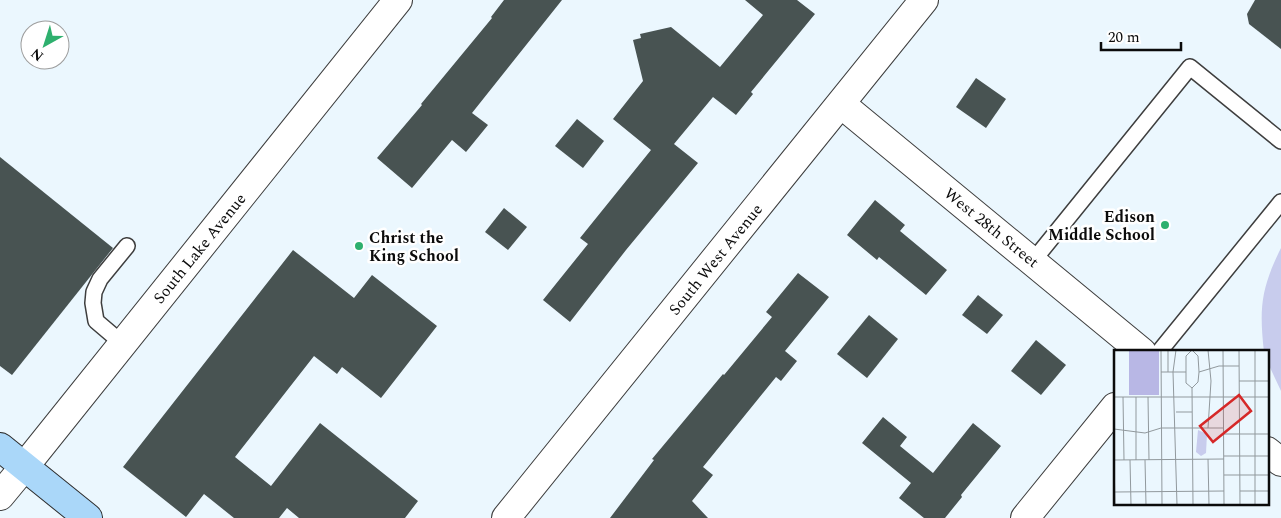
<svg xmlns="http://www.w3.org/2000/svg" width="1281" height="518" font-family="Spectral,serif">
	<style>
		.pitch { fill: #c8cced }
		.building { fill: #485352 }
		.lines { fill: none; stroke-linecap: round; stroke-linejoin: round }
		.service-casing { stroke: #3e3e3e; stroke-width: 18 }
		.minor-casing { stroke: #3e3e3e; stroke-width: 30 }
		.tertiary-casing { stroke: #3e3e3e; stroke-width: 30 }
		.secondary-casing { stroke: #2d2d2d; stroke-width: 30 }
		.service { stroke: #fff; stroke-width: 15 }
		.minor { stroke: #fff; stroke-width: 28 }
		.tertiary { stroke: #fff; stroke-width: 28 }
		.secondary { stroke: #aad7f9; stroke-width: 28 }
		.poi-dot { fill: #2eb06e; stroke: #fff; stroke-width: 2 }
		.labels { text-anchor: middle; stroke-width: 5; stroke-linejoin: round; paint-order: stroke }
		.poi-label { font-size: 16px; font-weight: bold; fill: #0b0b0b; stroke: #fff; text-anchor: end }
		.street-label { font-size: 16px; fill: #0b0b0b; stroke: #fff }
		.inset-road { fill: none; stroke: #91999d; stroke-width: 1 }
		.view { fill: #d62828; fill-opacity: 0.15; stroke: #d62828; stroke-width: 2.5 }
		.inset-edge { fill: none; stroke: #0b0b0b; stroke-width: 2.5 }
	</style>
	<rect width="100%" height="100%" fill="#ebf7fe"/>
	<path class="pitch" d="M 1281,248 L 1281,391 L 1267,361 L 1267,352 L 1264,352 C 1259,308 1261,288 1281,248 Z"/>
	<g class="building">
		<polygon points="504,0 562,0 472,113 488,125 466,152 452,140 412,188 377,158 422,105 421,104 492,18 491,17"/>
		<polygon points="745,0 797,0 815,14 751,92 753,94 736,115 713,97 674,144 698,163 626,250 570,322 543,300 588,244 580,238 651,150 613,119 643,81 633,40 641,38 640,34 671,27 720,67 763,15"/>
		<polygon points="1255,0 1281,0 1281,49 1249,24 1247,14"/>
		<polygon points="976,78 1006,99 986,128 956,107"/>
		<polygon points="577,119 604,141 583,168 555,146"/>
		<polygon points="0,157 113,248 12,375 0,366"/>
		<polygon points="875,200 905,225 900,231 947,270 926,295 879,257 877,260 847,235"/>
		<polygon points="504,208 527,227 508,250 485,232"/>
		<polygon points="293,250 354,298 372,275 437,326 381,398 342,367 337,374 314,356 235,457 271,486 320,423 418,501 405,518 299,518 287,508 279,518 234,518 204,494 186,517 123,467"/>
		<polygon points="798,273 829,297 785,351 797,361 781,381 776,377 703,467 713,475 692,501 708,518 610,518 654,460 652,459 723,374 724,375 772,317 766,312"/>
		<polygon points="978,295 1003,315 987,334 962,315"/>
		<polygon points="869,315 898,339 867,378 837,354"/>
		<polygon points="1036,340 1066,365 1041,395 1011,371"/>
		<polygon points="883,417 907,437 900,446 933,473 973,423 1001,446 961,495 962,497 945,518 924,518 899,498 911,483 862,443"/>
	</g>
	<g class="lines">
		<g class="service-casing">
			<g id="service">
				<polyline points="1033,261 1190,67 1281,141"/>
				<polyline points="123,344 96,321 93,303 94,292 100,279 127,246"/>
				<polyline points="1159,352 1281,202"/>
			</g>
		</g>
		<g class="minor-casing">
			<g id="minor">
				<polyline points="841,104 1142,352"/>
				<polyline points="1267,451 1281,462"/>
				<polyline points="24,467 398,0"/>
				<polyline points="506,518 924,0"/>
				<polyline points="1025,518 1115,407"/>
			</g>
		</g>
		<g class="tertiary-casing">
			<polyline id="tertiary" points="0,496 24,467"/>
		</g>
		<g class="secondary-casing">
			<polyline id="secondary" points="0,447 88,518"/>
		</g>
		<use href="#service" class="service"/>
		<use href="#minor" class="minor"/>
		<use href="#tertiary" class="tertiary"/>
		<use href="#secondary" class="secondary"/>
	</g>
	<g class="poi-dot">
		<circle cx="1165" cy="225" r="5"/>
		<circle cx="359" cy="246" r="5"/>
	</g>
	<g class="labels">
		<g class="poi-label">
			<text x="1155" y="222">Edison<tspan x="1155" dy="18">Middle School</tspan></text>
			<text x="369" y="243" text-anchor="start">Christ the<tspan x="369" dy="18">King School</tspan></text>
		</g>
		<g class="street-label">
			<text transform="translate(992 227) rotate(39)" y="6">West 28th Street</text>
			<text transform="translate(199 248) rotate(-51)" y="6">South Lake Avenue</text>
			<text transform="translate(715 259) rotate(-51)" y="6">South West Avenue</text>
		</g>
	</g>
	<g transform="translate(1114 350)">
		<rect width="155" height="155" fill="#ebf7fe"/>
		<path d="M 15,0 L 45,0 L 45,45 L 15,45 Z" fill="#b8b7e5"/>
		<path d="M 84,80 L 93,84 L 92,103 L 87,106 L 82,102 Z" fill="#c8cced"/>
		<path class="inset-road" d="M 47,0 L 48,155M 62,0 L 59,22 L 63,155M 78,0 L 84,6 L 85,22 L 84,32 L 78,38 L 79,155M 109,0 L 110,155M 109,0 L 125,0M 125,0 L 126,155M 141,0 L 141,155M 47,22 L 72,22M 54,22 L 54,0M 85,22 L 105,16 L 125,16M 125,31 L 155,31M 78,38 L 72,33 L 72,6 L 78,0M 0,47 L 155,47M 9,47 L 10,110M 22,47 L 22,110M 34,47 L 35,110M 62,62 L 78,62M 94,78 L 97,31 L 94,0M 0,79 L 31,83 L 47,78 L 109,78M 109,84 L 155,84M 110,106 L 155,106M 94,109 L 95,155M 0,110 L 110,109M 0,110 L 1,155M 16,110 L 17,155M 31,110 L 32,155M 110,125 L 155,125M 126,141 L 155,141M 1,142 L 110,141"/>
		<path class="view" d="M 125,45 L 137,61 L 99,92 L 86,76 Z"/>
		<rect width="155" height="155" class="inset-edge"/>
	</g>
	<g transform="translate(45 45) rotate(219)"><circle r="24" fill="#ffffff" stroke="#9d9d9d"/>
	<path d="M0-4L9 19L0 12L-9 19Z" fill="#2eb06e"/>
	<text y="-8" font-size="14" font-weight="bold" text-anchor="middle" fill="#0b0b0b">N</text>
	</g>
	<path d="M1101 42v8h80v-8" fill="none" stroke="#0b0b0b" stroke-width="2.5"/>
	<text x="1108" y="42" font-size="15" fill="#0b0b0b" stroke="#ffffff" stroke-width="4" paint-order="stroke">20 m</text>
</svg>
